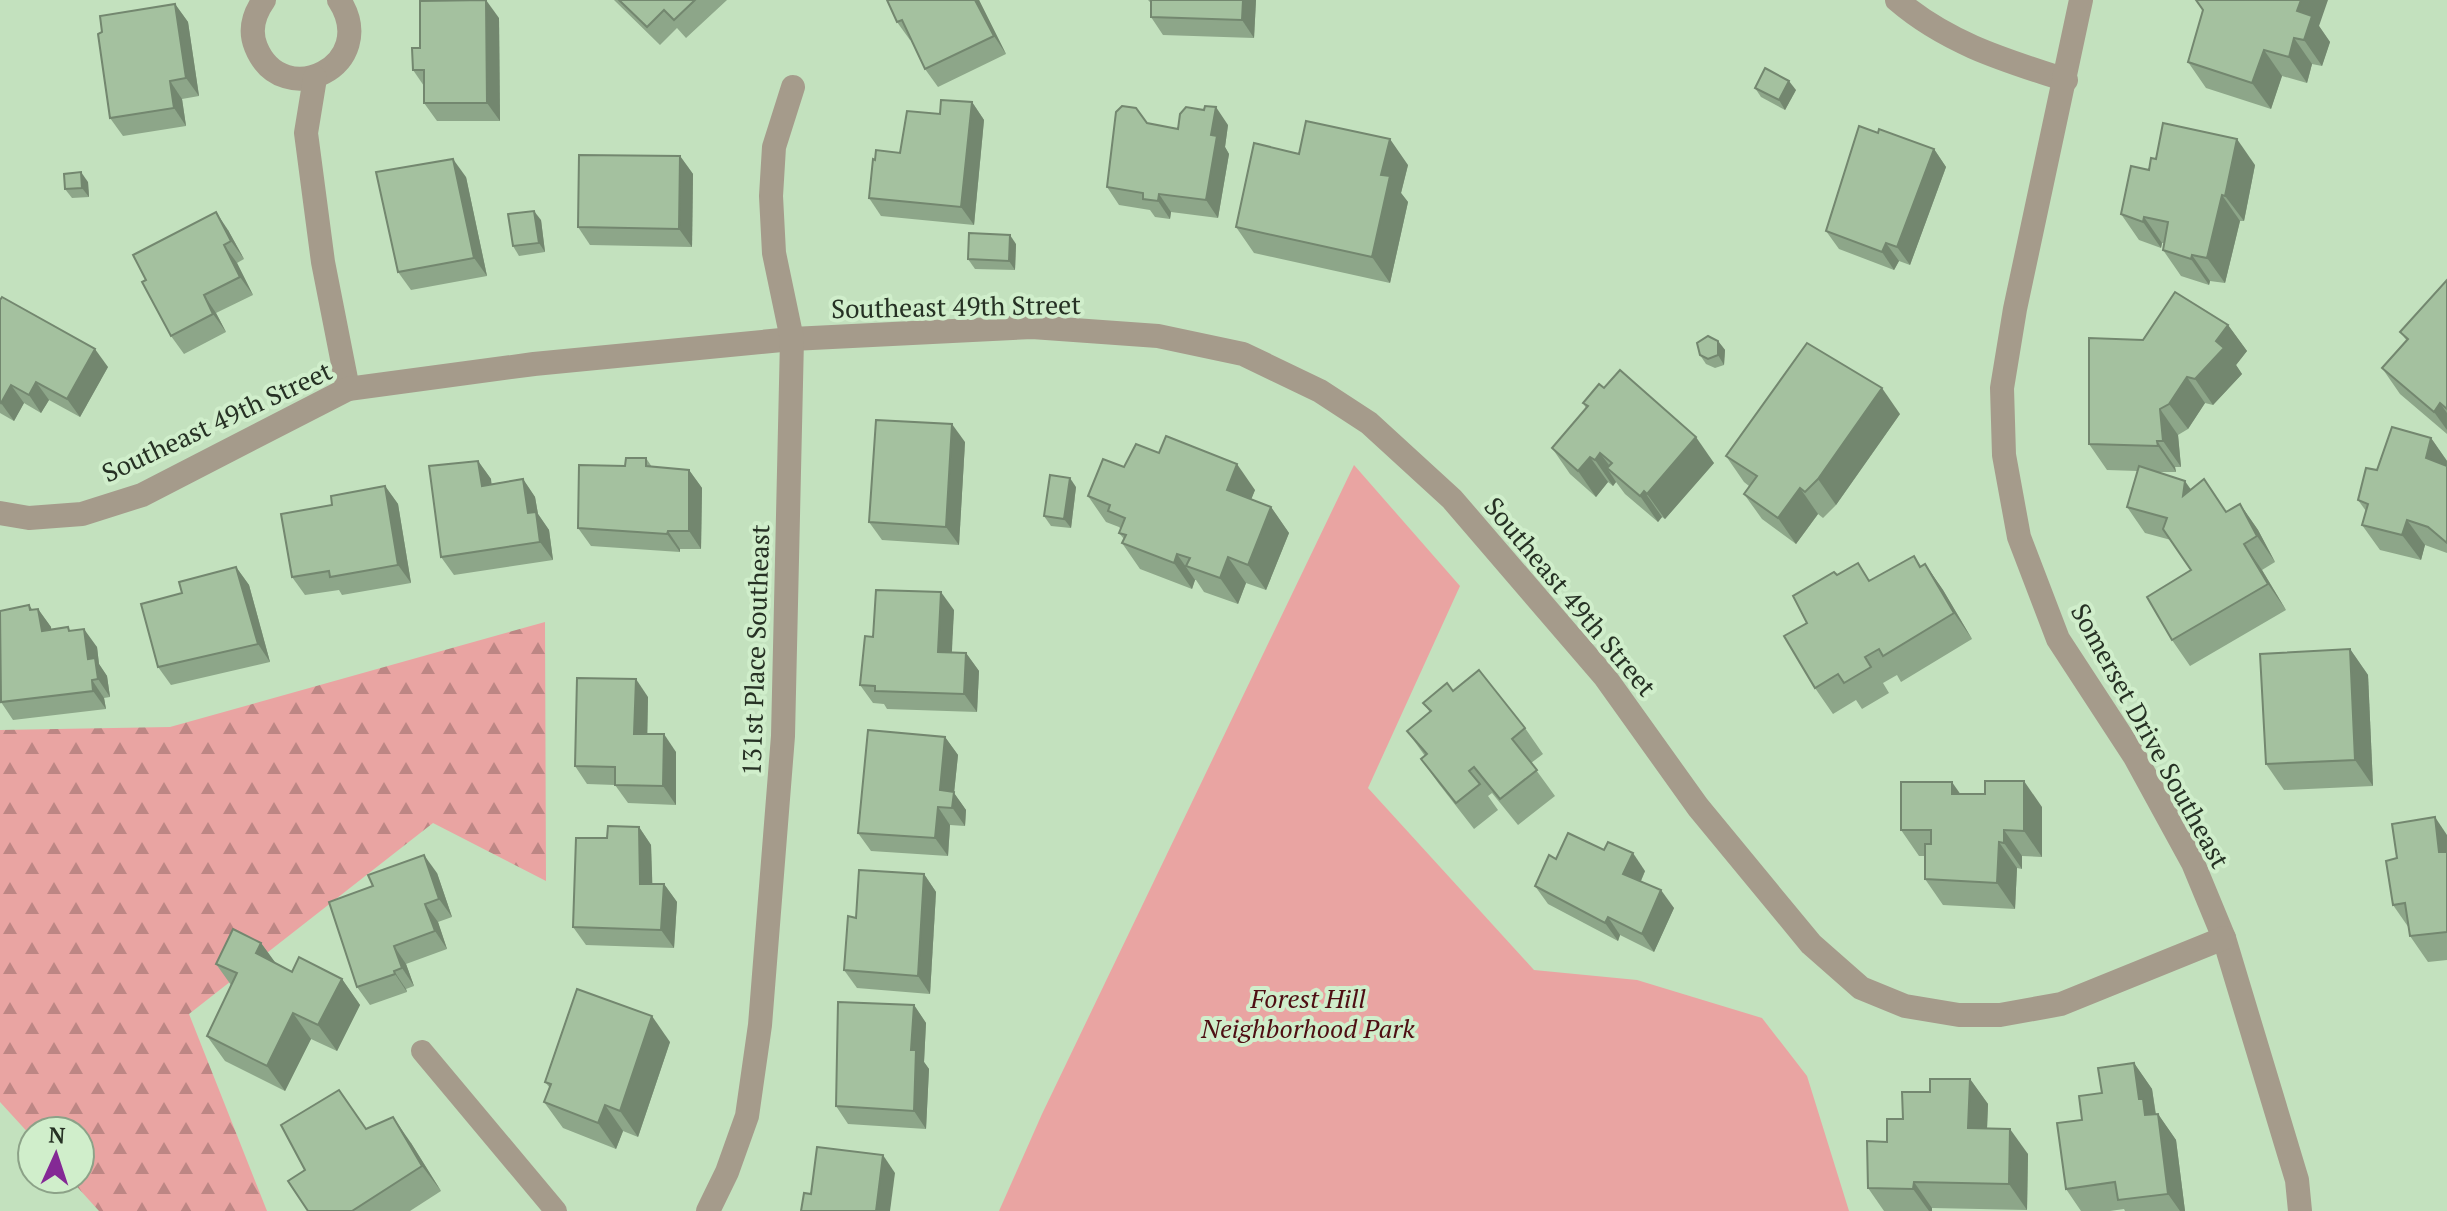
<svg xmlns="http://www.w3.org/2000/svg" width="2447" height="1211" font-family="'PT Serif',serif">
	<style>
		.green { fill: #e9a4a2 }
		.forest { fill: url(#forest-firs) }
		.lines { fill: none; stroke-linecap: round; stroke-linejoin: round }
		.lane { stroke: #a59b8b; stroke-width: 22 }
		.street { stroke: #a59b8b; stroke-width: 24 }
		.wall { fill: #8da689 }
		.shaded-wall { fill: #73876f }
		.building { fill: #a4c19f; stroke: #73876f; stroke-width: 2 }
		.labels { text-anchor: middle; stroke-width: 8; stroke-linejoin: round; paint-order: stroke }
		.street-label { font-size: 26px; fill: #263124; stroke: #d0eecb }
		.park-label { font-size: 26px; font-style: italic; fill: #4e0e13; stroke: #d0eecb }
	</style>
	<defs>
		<pattern id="forest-firs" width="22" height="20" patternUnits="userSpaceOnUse" patternTransform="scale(2)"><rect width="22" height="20" fill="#e9a4a2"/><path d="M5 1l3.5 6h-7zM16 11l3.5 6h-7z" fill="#bd8684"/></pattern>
	</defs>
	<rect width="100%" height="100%" fill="#c3e1be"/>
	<polygon class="green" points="1354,465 1460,586 1368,788 1534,970 1637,980 1762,1018 1807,1076 1849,1211 999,1211 1042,1114"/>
	<polygon class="forest" points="545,622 546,881 433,823 189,1014 267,1211 99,1211 70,1179 80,1179 80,1131 32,1131 32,1137 0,1102 0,730 170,727"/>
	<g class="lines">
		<polyline class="lane" points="422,1051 556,1211"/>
		<g class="street">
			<path d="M 264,0 C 254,14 249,30 256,47 C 283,113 381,65 339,0"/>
			<path d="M 1897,0 C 1947,43 2004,60 2066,80"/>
			<polyline points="2081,0 2015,309 2002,388 2004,455 2019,537 2058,639 2135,757 2193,863 2224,938 2297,1180 2300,1211"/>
			<polyline points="315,78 306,133 323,262 348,389"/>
			<polyline points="0,513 29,518 82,514 142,495 348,389 534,364 792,339 1032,327 1158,336 1243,354 1320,391 1369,423 1452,499 1605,677 1698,807 1811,944 1861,988 1905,1006 1959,1015 2000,1015 2061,1004 2224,938"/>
			<polyline points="708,1211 727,1172 747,1116 760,1025 783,736 792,339 774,253 771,196 774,147 793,87"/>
		</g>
	</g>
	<g class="wall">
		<polygon points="614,0 727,0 686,38 677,28 660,45"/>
		<polygon points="887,0 979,0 1006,54 938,87 925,69 911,39 910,40 897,22"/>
		<polygon points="1148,0 1256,0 1254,38 1163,35 1151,17 1151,3"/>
		<polygon points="175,4 188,22 199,96 182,99 186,126 123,136 110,118"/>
		<polygon points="2203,10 2319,26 2330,42 2322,66 2312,64 2307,83 2282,76 2271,109 2206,88 2188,62"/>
		<polygon points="499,18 500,121 437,121 424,103 424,86 413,70 420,48"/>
		<polygon points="1755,88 1796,90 1785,110 1761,97"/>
		<polygon points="972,102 984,120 974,225 881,216 869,198 900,153 940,114"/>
		<polygon points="1147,124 1178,129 1228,125 1225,147 1229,154 1218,218 1171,212 1170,219 1155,217 1150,210 1119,205 1107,187"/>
		<polygon points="1878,133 1934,149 1946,167 1910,265 1899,261 1894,270 1839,249 1826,231"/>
		<polygon points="1299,154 1408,165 1401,193 1408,202 1390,283 1254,253 1236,227"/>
		<polygon points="680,156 693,174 692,247 590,245 578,227"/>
		<polygon points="2255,165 2244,221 2240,221 2225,283 2210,281 2209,285 2181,276 2163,250 2164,243 2162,243 2161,248 2139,240 2121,214 2149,170"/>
		<polygon points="466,177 487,276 411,290 398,272"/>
		<polygon points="88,182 89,197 72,198 65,189"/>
		<polygon points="541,220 545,252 519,256 513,246"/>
		<polygon points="228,230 244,259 237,263 253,295 216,313 226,332 184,354 171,336"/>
		<polygon points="1016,244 1015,270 975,269 968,259"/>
		<polygon points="2447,280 2447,434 2400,394 2382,368 2407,341 2400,332"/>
		<polygon points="0,300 108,367 80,417 49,400 41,413 24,403 14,421 0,413"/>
		<polygon points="2228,325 2247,351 2236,365 2242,374 2213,405 2205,403 2188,429 2178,435 2181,467 2175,467 2176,472 2155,472 2191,489 2226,512 2240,504 2258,530 2275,562 2262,570 2286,610 2190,666 2172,640 2191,570 2171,540 2145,533 2127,507 2138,471 2107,470 2089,444 2143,340"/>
		<polygon points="1718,341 1725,350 1724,365 1715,368 1706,364 1700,355"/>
		<polygon points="1604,388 1714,463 1665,519 1662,517 1658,522 1625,494 1616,482 1613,486 1608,482 1596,497 1570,474 1552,448 1586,408 1583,403"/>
		<polygon points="1900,414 1836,505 1823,518 1818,514 1796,544 1762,519 1744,494 1749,486 1744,482 1726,456"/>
		<polygon points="2431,438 2447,461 2447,553 2425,545 2421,560 2380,550 2362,525 2366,511 2358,500 2377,470"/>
		<polygon points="965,442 959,545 882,540 869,522"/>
		<polygon points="646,458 652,467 689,470 702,488 701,549 680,549 680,552 591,546 578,528 625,466"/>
		<polygon points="478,461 491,479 491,484 523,479 535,497 538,514 549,530 553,560 454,575 441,557"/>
		<polygon points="1124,467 1255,490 1251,499 1271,507 1289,533 1266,590 1246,583 1238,604 1204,592 1196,580 1195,580 1192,589 1140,569 1122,543 1124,539 1119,533 1121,529 1119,527 1106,522 1088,496"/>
		<polygon points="385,486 398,504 411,583 342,595 339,590 305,595 292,577 332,505"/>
		<polygon points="1076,487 1071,528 1051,526 1044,516"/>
		<polygon points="1914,556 1921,566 1925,564 1943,590 1972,639 1901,682 1897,675 1883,683 1889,693 1862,709 1856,700 1833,714 1815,688 1807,623 1837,575 1871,580"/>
		<polygon points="236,567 249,585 270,662 171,685 158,667 182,593"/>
		<polygon points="38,609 51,627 51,630 71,631 97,647 99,664 107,676 110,697 104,698 106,709 13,720 1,702 32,610"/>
		<polygon points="954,610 951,653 966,653 979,671 977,712 887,709 884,704 873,703 860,685 873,637"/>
		<polygon points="2350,649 2368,675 2373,786 2284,790 2266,764"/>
		<polygon points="1453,691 1525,728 1543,754 1531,763 1555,796 1518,825 1492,793 1488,796 1498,810 1474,829 1439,784 1421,759 1425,756 1407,731 1430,712 1423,703"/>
		<polygon points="648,697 647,734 676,752 676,805 628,803 615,785 587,784 575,766"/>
		<polygon points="945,737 958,755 954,793 966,810 965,826 950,825 948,856 871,851 858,833"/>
		<polygon points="1961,794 2042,807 2042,857 2022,856 2022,869 2017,868 2015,909 1943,905 1925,879 1925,856 1919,856 1901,830"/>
		<polygon points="639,827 651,845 652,884 664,884 677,902 674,948 586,945 573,927 607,838"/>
		<polygon points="2447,835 2447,960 2428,962 2410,936 2409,928 2393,905 2397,858"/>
		<polygon points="1556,859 1645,871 1641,881 1674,908 1654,952 1620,935 1618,941 1548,904 1535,886"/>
		<polygon points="437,873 452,917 438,922 447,949 406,964 414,986 406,989 407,992 370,1005 357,987"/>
		<polygon points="924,874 936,892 930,994 857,988 844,970 856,918"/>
		<polygon points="261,943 276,964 292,972 342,979 360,1005 337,1051 311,1039 285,1091 225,1061 207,1036 231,985 216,964"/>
		<polygon points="914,1005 926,1023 924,1062 929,1069 926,1129 848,1124 836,1106"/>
		<polygon points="670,1042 638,1137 623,1131 616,1149 563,1128 544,1102 550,1088 545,1082"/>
		<polygon points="2134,1063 2152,1089 2156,1114 2158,1114 2176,1140 2185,1211 2125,1211 2124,1209 2110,1211 2081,1211 2066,1189 2082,1120 2102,1093"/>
		<polygon points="1970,1079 1988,1104 1987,1128 2028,1154 2027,1210 1932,1208 1932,1211 1884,1211 1868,1188 1887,1142 1903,1119 1930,1092"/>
		<polygon points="366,1129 411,1143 441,1191 410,1211 308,1211"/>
	</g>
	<g class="shaded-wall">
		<polygon points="486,0 499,18 500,121 487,103"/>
		<polygon points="975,0 979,0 1006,54 994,36"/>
		<polygon points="1243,0 1256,0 1254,38 1242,20"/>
		<polygon points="2301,0 2328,0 2319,26 2330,42 2322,66 2304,40 2297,11"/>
		<polygon points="175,4 188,22 199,96 186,78"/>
		<polygon points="2294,38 2312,64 2307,83 2289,57"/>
		<polygon points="2264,50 2282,76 2271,109 2252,83"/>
		<polygon points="170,81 182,99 186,126 174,108"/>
		<polygon points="1789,81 1796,90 1785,110 1779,100"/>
		<polygon points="972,102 984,120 974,225 961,207"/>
		<polygon points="1216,107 1228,125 1225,147 1229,154 1218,218 1206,200 1211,135"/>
		<polygon points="1390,139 1408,165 1401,193 1408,202 1390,283 1372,257 1381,175"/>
		<polygon points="2237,139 2255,165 2244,221 2225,196"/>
		<polygon points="1934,149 1946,167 1910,265 1897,247"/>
		<polygon points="680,156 693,174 692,247 679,229"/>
		<polygon points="453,159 466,177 487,276 474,258"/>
		<polygon points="81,172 88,182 89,197 82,188"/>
		<polygon points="1159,194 1171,212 1170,219 1158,201"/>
		<polygon points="2222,195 2240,221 2225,283 2207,258"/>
		<polygon points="534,211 541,220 545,252 539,243"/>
		<polygon points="216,212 228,230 244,259 231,241"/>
		<polygon points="2144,217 2162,243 2161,248 2143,222"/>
		<polygon points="1010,235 1016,244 1015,270 1009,261"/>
		<polygon points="1886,243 1899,261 1894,270 1882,252"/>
		<polygon points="224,245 237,263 253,295 240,277"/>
		<polygon points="2192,255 2210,281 2209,285 2191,259"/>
		<polygon points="204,295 216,313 226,332 213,314"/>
		<polygon points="2228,325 2247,351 2236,365 2242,374 2213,405 2195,379 2216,341"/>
		<polygon points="1718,341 1725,350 1724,365 1718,355"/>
		<polygon points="95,349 108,367 80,417 67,399"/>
		<polygon points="2187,377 2205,403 2188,429 2169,404"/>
		<polygon points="36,382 49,400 41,413 29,395"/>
		<polygon points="11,385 24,403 14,421 1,403"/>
		<polygon points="1882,388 1900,414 1836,505 1818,479"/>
		<polygon points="2440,403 2447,413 2447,430 2434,412"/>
		<polygon points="2160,409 2178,435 2181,467 2163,441"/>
		<polygon points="952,424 965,442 959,545 946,527"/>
		<polygon points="1696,437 1714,463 1665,519 1647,494"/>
		<polygon points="2431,438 2447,461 2447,472 2426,458"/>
		<polygon points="2157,441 2175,467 2176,472 2158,446"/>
		<polygon points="1600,453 1618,477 1607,468 1616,482 1613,486 1595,460"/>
		<polygon points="1590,457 1608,482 1596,497 1578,471"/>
		<polygon points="478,461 491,479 494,504 482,486"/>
		<polygon points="1237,464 1255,490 1245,515 1227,490"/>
		<polygon points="689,470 702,488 701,549 689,531"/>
		<polygon points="1070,478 1076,487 1071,528 1064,519"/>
		<polygon points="523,479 535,497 538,514 549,530 553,560 540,542 528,513"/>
		<polygon points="2185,481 2203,507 2183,496"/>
		<polygon points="385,486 398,504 411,583 398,565"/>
		<polygon points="1800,488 1818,514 1796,544 1778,518"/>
		<polygon points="1644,491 1662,517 1658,522 1640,496"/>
		<polygon points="2240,504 2258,530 2275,562 2257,536"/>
		<polygon points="1271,507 1289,533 1266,590 1248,565"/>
		<polygon points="2407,520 2425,545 2421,560 2402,535"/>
		<polygon points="668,531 680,549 680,552 667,534"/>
		<polygon points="2244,544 2262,570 2286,610 2268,584"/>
		<polygon points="1177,554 1195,580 1192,589 1174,563"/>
		<polygon points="1228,557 1246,583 1238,604 1220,578"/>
		<polygon points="1925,564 1943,590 1972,639 1954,613"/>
		<polygon points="236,567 249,585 270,662 258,644"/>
		<polygon points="941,592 954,610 951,670 938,652"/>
		<polygon points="29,605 40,621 38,609 51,627 54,649 42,631 30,610"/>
		<polygon points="84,629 97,647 99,664 107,676 110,697 98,679 88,659"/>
		<polygon points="2350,649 2368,675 2373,786 2355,760"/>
		<polygon points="966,653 979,671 977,712 964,694"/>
		<polygon points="636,679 648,697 647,752 634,734"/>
		<polygon points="92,680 104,698 106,709 93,691"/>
		<polygon points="664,734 676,752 676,805 663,786"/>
		<polygon points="945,737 958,755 954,793 966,810 965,826 940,790"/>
		<polygon points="2024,781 2042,807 2042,857 2024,831"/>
		<polygon points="1952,782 1970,808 1952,794"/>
		<polygon points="938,807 950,825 948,856 935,838"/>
		<polygon points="2435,817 2447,835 2447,864 2439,852"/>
		<polygon points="639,827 651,845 653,902 640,884"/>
		<polygon points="2004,830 2022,856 2022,869 2004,843"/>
		<polygon points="1999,842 2017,868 2015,909 1997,883"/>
		<polygon points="1633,853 1645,871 1636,892 1623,874"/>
		<polygon points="424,855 437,873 452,917 439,899"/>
		<polygon points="924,874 936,892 930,994 918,976"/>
		<polygon points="664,884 677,902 674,948 661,930"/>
		<polygon points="1661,890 1674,908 1654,952 1642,934"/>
		<polygon points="425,904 438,922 447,949 435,931"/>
		<polygon points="1608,917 1620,935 1618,941 1605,923"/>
		<polygon points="261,943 280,969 256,953"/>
		<polygon points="394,946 406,964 414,986 402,968"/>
		<polygon points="394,971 406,989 407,992 395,974"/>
		<polygon points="342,979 360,1005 337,1051 318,1025"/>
		<polygon points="914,1005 926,1023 924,1062 929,1069 926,1129 914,1111 911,1050"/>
		<polygon points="293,1013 311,1039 285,1091 267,1066"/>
		<polygon points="652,1016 670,1042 638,1137 620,1111"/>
		<polygon points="2134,1063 2152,1089 2156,1117 2158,1114 2176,1140 2185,1211 2180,1211 2168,1194 2145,1115 2139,1099"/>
		<polygon points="1970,1079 1988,1104 1986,1154 1968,1128"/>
		<polygon points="605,1105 623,1131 616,1149 598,1123"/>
		<polygon points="393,1117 411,1143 441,1191 422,1166"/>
		<polygon points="2010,1129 2028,1154 2027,1210 2009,1184"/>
		<polygon points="883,1155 895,1173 890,1211 876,1211"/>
		<polygon points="1914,1182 1932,1208 1932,1211 1929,1211 1913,1189"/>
	</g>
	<g class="building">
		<polygon points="486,0 487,103 424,103 424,70 413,70 412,48 420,48 420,1"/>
		<polygon points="619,0 695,0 674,20 664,10 647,27"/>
		<polygon points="887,0 975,0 994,36 925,69 902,20 897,22"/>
		<polygon points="1151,0 1243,0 1242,20 1151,17"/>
		<polygon points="2196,0 2301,0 2297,11 2312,16 2304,40 2294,38 2289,57 2264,50 2252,83 2188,62 2203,10"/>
		<polygon points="175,4 186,78 170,81 174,108 110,118 98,34 102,32 100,16"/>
		<polygon points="1765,68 1789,81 1779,100 1755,88"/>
		<polygon points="941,100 972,102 961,207 869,198 873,159 875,160 876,150 900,153 907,111 940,114"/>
		<polygon points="1122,106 1136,108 1147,123 1178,129 1180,114 1186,107 1204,110 1205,106 1216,107 1211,135 1217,136 1206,200 1159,194 1158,201 1143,199 1143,193 1107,187 1116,112"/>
		<polygon points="1306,121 1390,139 1381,175 1390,176 1372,257 1236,227 1254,143 1299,154"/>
		<polygon points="2163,123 2237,139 2225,196 2222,195 2207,258 2192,255 2191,259 2163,250 2168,222 2144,217 2143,222 2121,214 2131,166 2149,170 2151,158 2156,159"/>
		<polygon points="1859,126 1878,133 1879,129 1934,149 1897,247 1886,243 1882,252 1826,231"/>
		<polygon points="579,155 680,156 679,229 578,227"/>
		<polygon points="453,159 474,258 398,272 376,172"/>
		<polygon points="81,172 82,188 65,189 64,174"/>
		<polygon points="534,211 539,243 513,246 508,214"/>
		<polygon points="216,212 231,241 224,245 240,277 204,295 213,314 171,336 142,282 146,280 133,255"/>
		<polygon points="969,233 1010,235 1009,261 968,259"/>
		<polygon points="2447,280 2447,409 2440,403 2434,412 2382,368 2408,339 2400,332"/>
		<polygon points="2175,292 2228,325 2216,341 2224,348 2195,379 2187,377 2169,404 2160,409 2163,441 2157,441 2158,446 2089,444 2089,338 2143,340"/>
		<polygon points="2,297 95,349 67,399 36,382 29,395 11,385 1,403 0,402 0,300"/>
		<polygon points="1708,336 1718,341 1718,355 1708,359 1700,355 1697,343"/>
		<polygon points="1807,343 1882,388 1818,479 1805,492 1800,488 1778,518 1744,494 1757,476 1726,456"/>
		<polygon points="1620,370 1696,437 1647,494 1644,491 1640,496 1607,468 1612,463 1600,453 1595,460 1590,457 1578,471 1552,448 1588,406 1583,403 1599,384 1604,388"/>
		<polygon points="876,420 952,424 946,527 869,522"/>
		<polygon points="2392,427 2431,438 2426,458 2447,466 2447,543 2428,527 2407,520 2402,535 2362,525 2368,504 2358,500 2366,468 2377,470"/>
		<polygon points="1166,436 1237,464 1227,490 1271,507 1248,565 1228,557 1220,578 1186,566 1190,558 1177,554 1174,563 1122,543 1126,535 1119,533 1125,518 1108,511 1110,505 1088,496 1103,459 1124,467 1136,444 1159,453"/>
		<polygon points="626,458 646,458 646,466 689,470 689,531 668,531 667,534 578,528 579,465 625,466"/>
		<polygon points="478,461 482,486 523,479 528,513 536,512 540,542 441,557 429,466"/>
		<polygon points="2139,466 2185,481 2183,496 2204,479 2226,512 2240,504 2257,536 2244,544 2268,584 2172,640 2147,597 2191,570 2163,529 2167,518 2127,507"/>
		<polygon points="1050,475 1070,478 1064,519 1044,516"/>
		<polygon points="385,486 398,565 330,577 329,571 292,577 281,514 332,505 331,496"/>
		<polygon points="1914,556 1920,567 1925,564 1954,613 1883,656 1879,649 1865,657 1871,667 1844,683 1838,674 1815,688 1784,636 1807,623 1793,596 1834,572 1837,575 1858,563 1869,581"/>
		<polygon points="236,567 258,644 158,667 141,604 182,593 179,582"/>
		<polygon points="876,590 941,592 938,652 966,653 964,694 875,691 875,686 860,685 865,636 873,637"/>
		<polygon points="29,605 30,610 38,609 42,631 68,627 69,631 84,629 88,659 95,658 98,679 92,680 93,691 1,702 0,611"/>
		<polygon points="2350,649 2355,760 2266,764 2260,654"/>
		<polygon points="1479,670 1525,728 1512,739 1537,770 1500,799 1474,767 1469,771 1480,784 1456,803 1421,759 1427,754 1407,731 1431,711 1423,703 1447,683 1453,691"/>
		<polygon points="577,678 636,679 634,734 664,734 663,786 615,785 615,767 575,766"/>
		<polygon points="868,730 945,737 940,790 954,792 952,808 938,807 935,838 858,833"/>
		<polygon points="1985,781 2024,781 2024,831 2004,830 2004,843 1999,842 1997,883 1925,879 1925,844 1931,844 1931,830 1901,830 1901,782 1952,782 1952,794 1985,794"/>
		<polygon points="2435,817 2439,852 2447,852 2447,932 2410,936 2405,903 2393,905 2386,861 2397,858 2392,824"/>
		<polygon points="608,826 639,827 640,884 664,884 661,930 573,927 576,838 607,838"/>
		<polygon points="1568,833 1604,850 1608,842 1633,853 1623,874 1661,890 1642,934 1608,917 1605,923 1535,886 1549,855 1556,859"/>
		<polygon points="424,855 439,899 425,904 435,931 394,946 402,968 394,971 395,974 357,987 329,902 373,886 368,875"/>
		<polygon points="859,870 924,874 918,976 844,970 848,916 856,918"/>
		<polygon points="233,929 261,943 256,953 292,972 299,957 342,979 318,1025 293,1013 267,1066 207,1036 237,973 216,964"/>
		<polygon points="577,989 652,1016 620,1111 605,1105 598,1123 544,1102 551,1084 545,1082"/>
		<polygon points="838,1002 914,1005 911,1050 916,1050 914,1111 836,1106"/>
		<polygon points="2134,1063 2139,1099 2143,1099 2145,1115 2158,1114 2168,1194 2118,1200 2115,1182 2066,1189 2057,1123 2082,1120 2079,1096 2102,1093 2098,1068"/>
		<polygon points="1930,1079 1970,1079 1968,1128 2010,1129 2009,1184 1914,1182 1913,1189 1868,1188 1867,1141 1887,1142 1887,1119 1903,1119 1902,1092 1930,1092"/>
		<polygon points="339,1090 366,1129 393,1117 422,1166 352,1211 308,1211 288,1181 305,1170 281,1125"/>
		<polygon points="817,1147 883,1155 876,1211 801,1211 804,1193 811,1194"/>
	</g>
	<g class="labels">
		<g class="street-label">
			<text transform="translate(956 307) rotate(-1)" y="9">Southeast 49th Street</text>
			<text transform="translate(217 422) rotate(-25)" y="9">Southeast 49th Street</text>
			<text transform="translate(1570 597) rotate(50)" y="9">Southeast 49th Street</text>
			<text transform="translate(756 650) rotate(-88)" y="9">131st Place Southeast</text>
			<text transform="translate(2150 736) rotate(61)" y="9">Somerset Drive Southeast</text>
		</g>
		<g class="park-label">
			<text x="1308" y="1008">Forest Hill<tspan x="1308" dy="30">Neighborhood Park</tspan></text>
		</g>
	</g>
	<g transform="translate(56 1155) rotate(3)"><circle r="38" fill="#d0eecb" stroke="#8ca288" stroke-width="2"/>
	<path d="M0-6L14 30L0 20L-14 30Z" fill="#842995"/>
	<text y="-12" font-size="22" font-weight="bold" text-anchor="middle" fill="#263124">N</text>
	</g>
</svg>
